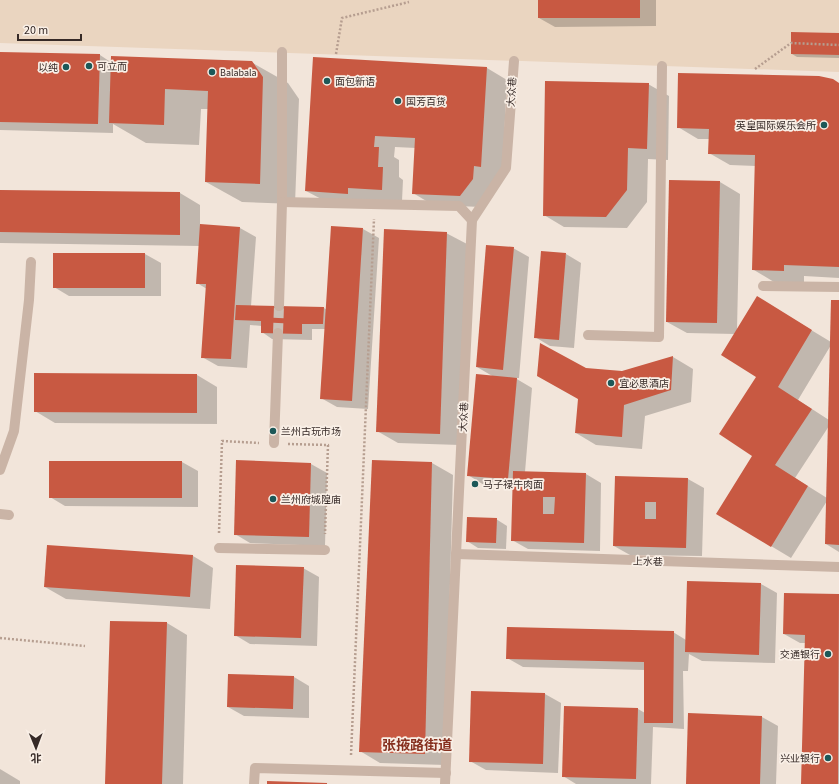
<svg xmlns="http://www.w3.org/2000/svg" width="839" height="784" font-family="'Source Sans 3','Noto Sans SC',sans-serif">
	<style>
		.plaza { fill: #ead5c0 }
		.shadow { fill: #0003; fill-rule: evenodd }
		.building { fill: #c85942; fill-rule: evenodd }
		.lines { fill: none; stroke-linecap: round; stroke-linejoin: round }
		.street-tunnel { stroke: #ccc0b6; stroke-width: 10; stroke-dasharray: 10 5; stroke-linecap: butt }
		.path { stroke: #b69e90; stroke-width: 2.5; stroke-dasharray: 2 2; stroke-linecap: butt }
		.lane { stroke: #cab4a6; stroke-width: 10 }
		.street { stroke: #cab4a6; stroke-width: 10 }
		.poi-dot { fill: #1c5858; stroke: #f9efe6; stroke-width: 1.5 }
		.labels { text-anchor: middle; stroke-width: 3.5; stroke-linejoin: round; paint-order: stroke }
		.poi-label { font-size: 10px; fill: #362a27; stroke: #f9efe6; text-anchor: start }
		.street-label { font-size: 10px; fill: #362a27; stroke: #f9efe6 }
		.district-label { font-size: 14px; font-weight: bold; fill: #86301f; stroke: #f9efe6 }
	</style>
	<rect width="100%" height="100%" fill="#f2e5da"/>
	<polygon class="plaza" points="0,0 538,0 538,18 640,18 640,0 839,0 839,33 791,32 791,54 839,55 839,72 0,43"/>
	<g class="shadow">
		<polygon points="539,0 656,0 656,26 555,27 539,18"/>
		<polygon points="839,34 839,58 797,57 792,54"/>
		<polygon points="0,53 100,55 112,63 251,62 288,83 299,99 295,204 242,202 206,182 208,109 201,109 199,145 146,143 113,124 113,133 0,130"/>
		<polygon points="314,58 487,68 507,80 502,178 481,207 433,205 413,193 416,148 395,147 394,157 399,160 399,177 403,180 402,201 327,202 306,191"/>
		<polygon points="648,84 669,96 668,160 648,159 647,202 627,228 564,227 544,215"/>
		<polygon points="839,84 839,278 804,276 804,282 774,282 754,270 756,166 730,165 709,153 709,139 698,139 678,127"/>
		<path d="M 670,181 L 720,182 L 740,194 L 737,330 L 778,310 L 831,342 L 839,301 L 839,552 L 826,544 L 827,501 L 791,558 L 771,546 L 753,455 L 757,377 L 735,334 L 687,333 L 667,322 ZM 831,345 L 829,420 L 798,400 ZM 829,426 L 827,498 L 795,478 Z"/>
		<polygon points="0,191 180,193 200,205 200,225 240,228 256,237 251,306 324,308 327,310 363,229 379,238 368,409 337,407 321,398 326,329 312,329 312,340 272,339 262,332 262,326 250,325 247,368 218,366 202,357 207,289 197,283 200,246 0,243"/>
		<polygon points="446,233 467,244 460,445 398,443 377,431"/>
		<polygon points="513,248 529,257 519,378 515,378 532,388 525,472 586,474 601,483 600,551 528,549 512,540 514,487 484,485 468,475 494,377 477,367"/>
		<polygon points="54,254 145,254 161,263 161,296 69,296 54,287"/>
		<polygon points="566,254 581,263 574,348 550,346 535,337"/>
		<polygon points="673,357 693,369 691,402 645,416 642,449 596,445 576,433 579,399 586,369 623,372"/>
		<polygon points="197,375 217,387 217,424 55,423 35,411"/>
		<polygon points="237,461 311,464 327,473 325,546 250,543 235,534"/>
		<polygon points="373,461 432,463 453,475 445,765 380,763 360,751"/>
		<polygon points="50,462 182,462 198,471 198,507 65,506 50,497"/>
		<polygon points="616,477 688,479 704,488 702,556 630,555 614,546"/>
		<polygon points="496,519 507,526 506,549 478,548 467,541"/>
		<polygon points="193,556 213,568 210,609 66,599 45,587"/>
		<polygon points="303,568 319,577 317,646 250,644 235,635"/>
		<polygon points="688,582 761,584 777,593 775,663 702,661 689,654 688,671 683,671 684,729 653,727 651,784 576,784 563,776 638,709 645,713 645,670 523,667 507,658 673,632 686,640"/>
		<polygon points="785,594 839,595 839,784 802,784 806,643 800,643 784,634"/>
		<polygon points="167,623 187,635 183,784 106,784"/>
		<polygon points="294,677 309,686 309,718 244,716 228,707"/>
		<polygon points="472,692 545,694 561,703 558,773 486,770 470,761"/>
		<polygon points="762,717 778,726 776,784 687,784"/>
		<polygon points="0,769 20,781 20,784 0,784"/>
	</g>
	<g class="building">
		<rect x="538" y="0" width="102" height="18"/>
		<polygon points="791,32 839,33 839,55 791,54"/>
		<polygon points="0,52 100,54 98,124 0,122"/>
		<polygon points="111,56 252,61 263,77 260,184 205,182 208,91 165,89 164,125 109,123"/>
		<polygon points="313,57 487,67 481,167 474,166 473,179 460,196 412,194 415,138 375,136 374,147 379,147 378,167 383,167 382,190 348,188 348,194 305,191"/>
		<polygon points="678,73 819,76 833,79 839,83 839,267 784,265 784,271 752,270 755,155 708,154 709,129 677,128"/>
		<polygon points="545,81 649,83 647,149 628,148 627,190 606,217 543,216"/>
		<polygon points="669,180 720,181 717,323 666,322"/>
		<polygon points="0,190 180,192 180,235 0,232"/>
		<polygon points="200,224 240,227 231,359 201,358 206,284 196,284"/>
		<polygon points="331,226 363,228 352,401 320,399"/>
		<polygon points="384,229 447,232 440,434 376,432"/>
		<polygon points="486,245 514,247 503,370 476,367"/>
		<polygon points="541,251 566,253 559,340 534,338"/>
		<rect x="53" y="253" width="92" height="35"/>
		<polygon points="757,296 812,330 778,387 812,409 775,465 808,486 771,547 716,514 752,456 719,434 756,377 721,355"/>
		<polygon points="831,300 839,300 839,545 825,544"/>
		<polygon points="236,305 324,307 323,324 302,324 302,334 261,333 261,321 235,320"/>
		<polygon points="540,343 586,368 622,371 673,356 671,390 624,405 622,437 575,433 578,399 537,376"/>
		<polygon points="34,373 197,374 197,413 34,412"/>
		<polygon points="476,374 517,378 508,479 467,476"/>
		<polygon points="236,460 311,463 309,537 234,535"/>
		<polygon points="372,460 432,462 425,754 359,752"/>
		<rect x="49" y="461" width="133" height="37"/>
		<path d="M 513,471 L 586,473 L 584,543 L 511,541 ZM 543,497 L 555,497 L 554,514 L 543,514 Z"/>
		<path d="M 615,476 L 688,478 L 686,548 L 613,546 ZM 645,502 L 656,502 L 656,519 L 645,519 Z"/>
		<polygon points="467,517 497,518 496,543 466,542"/>
		<polygon points="47,545 193,555 190,597 44,587"/>
		<polygon points="236,565 304,567 301,638 234,636"/>
		<polygon points="687,581 761,583 759,655 685,652"/>
		<polygon points="784,593 839,594 838,784 801,784 805,635 783,634"/>
		<polygon points="110,621 167,622 162,784 105,784"/>
		<polygon points="507,627 674,631 673,723 644,723 644,662 506,659"/>
		<polygon points="228,674 294,676 293,709 227,707"/>
		<polygon points="471,691 545,693 543,764 469,762"/>
		<polygon points="564,706 638,708 636,779 562,777"/>
		<polygon points="688,713 762,716 760,784 686,784"/>
		<polygon points="267,781 327,783 327,784 267,784"/>
	</g>
	<g class="lines">
		<polyline class="street-tunnel" points="278,333 279,306"/>
		<g class="path">
			<polyline points="336,54 342,18 409,2"/>
			<polyline points="755,69 791,43 839,45"/>
			<polyline points="288,444 328,445 325,534"/>
			<polyline points="219,533 222,441 259,443"/>
			<polyline points="0,638 85,646"/>
			<polyline points="351,755 374,219"/>
		</g>
		<g class="lane">
			<polyline points="763,286 839,287"/>
			<polyline points="588,335 659,337 662,66"/>
			<polyline points="0,470 14,431 29,300 31,262"/>
			<polyline points="0,514 9,515"/>
			<polyline points="254,784 255,768 446,773"/>
		</g>
		<g class="street">
			<polyline points="282,52 282,202 459,206 472,220"/>
			<polyline points="279,306 282,202"/>
			<polyline points="274,443 278,333"/>
			<polyline points="219,548 325,550"/>
			<polyline points="456,554 839,567"/>
			<polyline points="445,784 472,220 506,168 514,61"/>
		</g>
	</g>
	<g class="poi-dot">
		<circle cx="89" cy="66" r="4"/>
		<circle cx="66" cy="67" r="4"/>
		<circle cx="212" cy="72" r="4"/>
		<circle cx="327" cy="81" r="4"/>
		<circle cx="398" cy="101" r="4"/>
		<circle cx="824" cy="125" r="4"/>
		<circle cx="611" cy="383" r="4"/>
		<circle cx="273" cy="431" r="4"/>
		<circle cx="475" cy="484" r="4"/>
		<circle cx="273" cy="499" r="4"/>
		<circle cx="828" cy="654" r="4"/>
		<circle cx="828" cy="758" r="4"/>
	</g>
	<g class="labels">
		<g class="poi-label">
			<text x="97" y="70">可立而</text>
			<text x="58" y="71" text-anchor="end">以纯</text>
			<text x="220" y="76">Balabala</text>
			<text x="335" y="85">面包新语</text>
			<text x="406" y="105">国芳百货</text>
			<text x="816" y="129" text-anchor="end">英皇国际娱乐会所</text>
			<text x="619" y="387">宜必思酒店</text>
			<text x="281" y="435">兰州古玩市场</text>
			<text x="483" y="488">马子禄牛肉面</text>
			<text x="281" y="503">兰州府城隍庙</text>
			<text x="820" y="658" text-anchor="end">交通银行</text>
			<text x="820" y="762" text-anchor="end">兴业银行</text>
		</g>
		<g class="street-label">
			<text transform="translate(511 92) rotate(-86)" y="4">大众巷</text>
			<text transform="translate(463 417) rotate(-87)" y="4">大众巷</text>
			<text transform="translate(648 561) rotate(2)" y="4">上水巷</text>
		</g>
		<g class="district-label">
			<text x="417" y="750">张掖路街道</text>
		</g>
	</g>
	<g transform="translate(36 748) rotate(179)" stroke="#f9efe6" stroke-width="3" paint-order="stroke">
	<path d="M0-3L7 15L0 10L-7 15Z" fill="#362a27"/>
	<text y="-6" font-size="11" font-weight="bold" text-anchor="middle" fill="#362a27">北</text>
	</g>
	<path d="M18 34v6h63v-6" fill="none" stroke="#362a27" stroke-width="2"/>
	<text x="24" y="34" font-size="12" fill="#362a27" stroke="#f9efe6" stroke-width="3" paint-order="stroke">20 m</text>
</svg>
